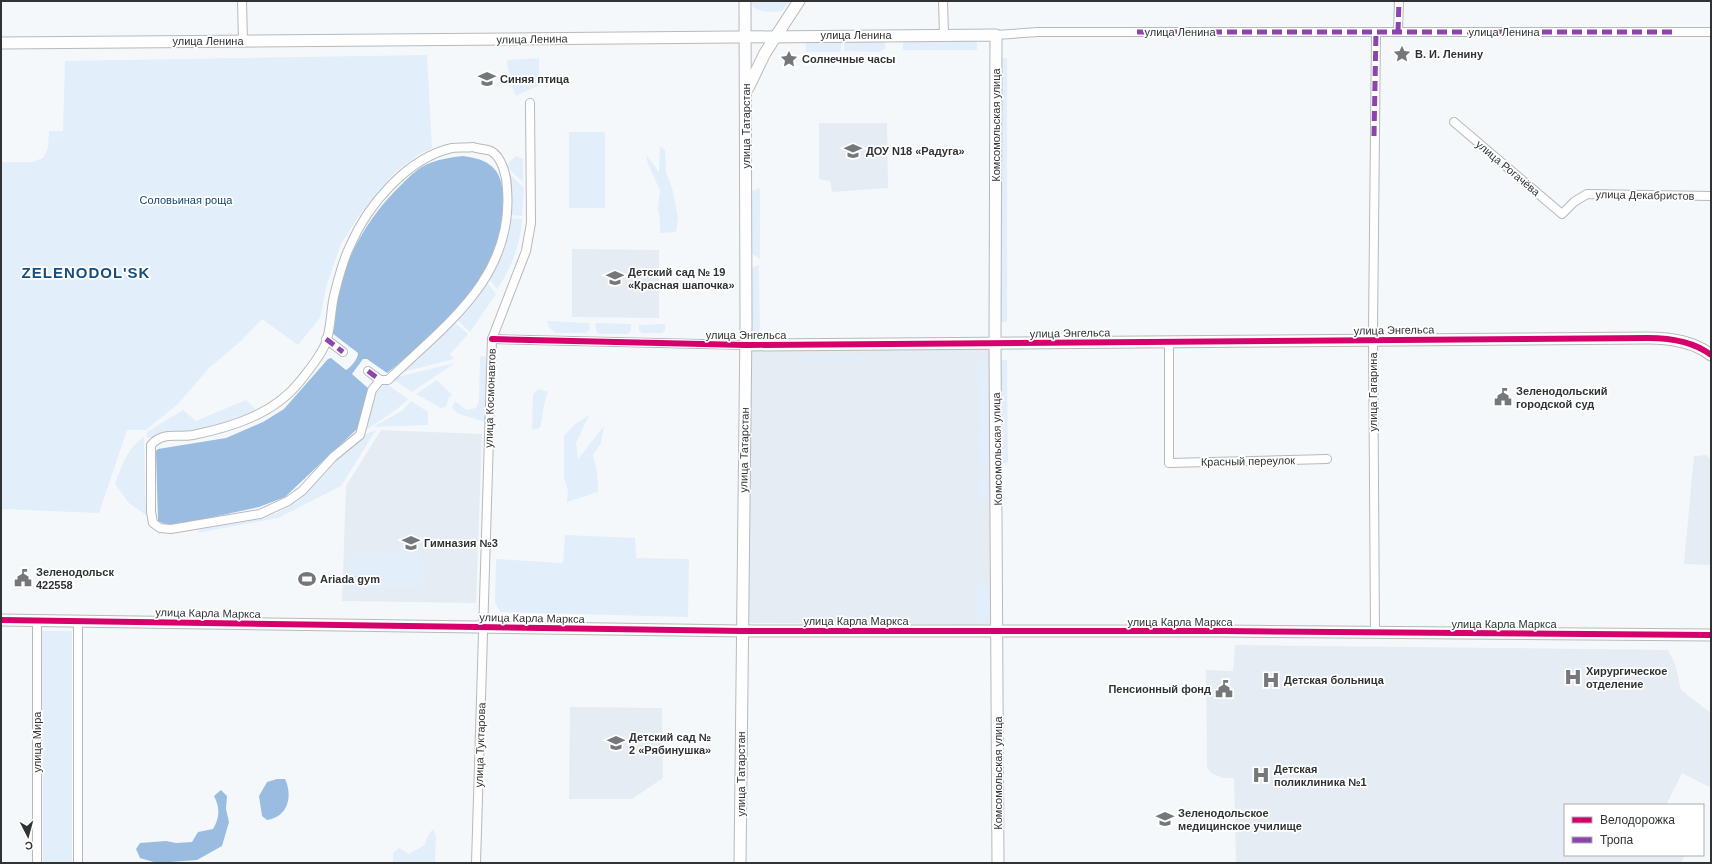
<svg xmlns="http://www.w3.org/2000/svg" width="1712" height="864" font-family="Arial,sans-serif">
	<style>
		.built { fill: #e5ecf3 }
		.green { fill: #e2eef9 }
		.water { fill: #99bce0 }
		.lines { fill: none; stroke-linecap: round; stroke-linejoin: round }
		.street-casing { stroke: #b7b9bb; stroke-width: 10 }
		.secondary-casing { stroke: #b7b9bb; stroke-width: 13 }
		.street { stroke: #fefefe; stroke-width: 8 }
		.secondary { stroke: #fefefe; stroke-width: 11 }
		.quiet { stroke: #8e44ad; stroke-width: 5; stroke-dasharray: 10 5; stroke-linecap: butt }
		.cycleway-casing { stroke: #fff; stroke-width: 8 }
		.cycleway { stroke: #d6006c; stroke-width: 6 }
		.labels { text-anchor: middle; stroke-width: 3.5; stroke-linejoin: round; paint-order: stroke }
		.street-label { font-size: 11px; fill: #303234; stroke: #fff }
		.poi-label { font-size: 11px; font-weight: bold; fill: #303234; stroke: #fff; text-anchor: start }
		.park-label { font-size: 11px; fill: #0e4674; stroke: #fff }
		.district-label { font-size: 15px; font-weight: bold; letter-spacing: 1px; fill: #164e7f; stroke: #fff }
	</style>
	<rect width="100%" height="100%" fill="#f5f8fb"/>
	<g class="built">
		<polygon points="819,123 887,123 888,188 832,192 830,181 819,179"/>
		<polygon points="572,249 659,250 659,318 572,317"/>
		<polygon points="993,347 990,625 747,623 749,349"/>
		<polygon points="381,430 482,434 476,603 342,601 346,486"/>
		<polygon points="1706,455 1711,459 1711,565 1684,564 1694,456"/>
		<polygon points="1235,645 1668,650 1675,664 1681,690 1711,713 1711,788 1682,773 1666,805 1565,805 1565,855 1685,855 1681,863 1236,863 1234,778 1223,778 1213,774 1207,768 1206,670 1233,671"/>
		<polygon points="570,707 662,708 663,778 632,799 569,799"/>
	</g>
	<g class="green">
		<path d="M 752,1 L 790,1 L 782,11 C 773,12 759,13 752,6 Z"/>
		<polygon points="977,37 977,50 903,50 903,38"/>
		<polygon points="844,38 884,41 886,48 879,52 844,51"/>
		<rect x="806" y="39" width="35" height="13"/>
		<polygon points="427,55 432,148 418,155 394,173 360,214 341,244 327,284 320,318 298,345 262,319 242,340 209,368 178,404 146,430 127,430 99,513 1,509 1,162 32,162 43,158 48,148 49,131 63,131 65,61"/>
		<path d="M 539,58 L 539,85 L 516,96 C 511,87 508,72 507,60 Z"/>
		<polygon points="999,58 1007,58 1007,322 998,322"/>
		<rect x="569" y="132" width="36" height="76"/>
		<polygon points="660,146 665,150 666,173 672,188 678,217 676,232 660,233 660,220 658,209 660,190 648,164 646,155 659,172"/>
		<polygon points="516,156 523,159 523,182 506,166"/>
		<polygon points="506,170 524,188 522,216 510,215"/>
		<polygon points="760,188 760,259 751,253 752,191"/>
		<path d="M 509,218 L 522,219 C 521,243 511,269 497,289 L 488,278 Z"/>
		<polygon points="759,265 760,336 751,330 751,268"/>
		<polygon points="486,281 496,294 470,332 456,319 477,297"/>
		<polygon points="547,321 589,323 590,329 587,333 555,333 549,327"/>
		<polygon points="454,322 468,334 450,354 454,359 399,373"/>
		<polygon points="595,323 631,324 631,330 628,334 599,334 596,331"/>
		<polygon points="665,324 665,330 662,333 642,333 639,330 639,325"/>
		<polygon points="485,356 488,363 485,422 459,414 452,408 455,401 466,410 476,408 479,401 480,357"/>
		<polygon points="869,357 869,361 803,362 803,358"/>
		<polygon points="999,360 1007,360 1008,463 1001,463"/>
		<polygon points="455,363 412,392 394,380 397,377"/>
		<polygon points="977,363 988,363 988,465 980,465 979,385 977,385"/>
		<polygon points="437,380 452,395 449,397 446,407 441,408 416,394"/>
		<path d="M 383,385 L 388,385 L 408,399 C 396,412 379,420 365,431 L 377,392 Z"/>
		<path d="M 539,389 L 548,392 C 543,403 543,416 540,428 L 532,430 L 533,394 Z"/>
		<polygon points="246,400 257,411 229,424 190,433 147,438 147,432 183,410 196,421"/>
		<polygon points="411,401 428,412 428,425 373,427 403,410"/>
		<polygon points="589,415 576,443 578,459 604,426 601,443 593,455 597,472 598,492 567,502 568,490 564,477 564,436 574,425"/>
		<polygon points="376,430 341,486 278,518 197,533 202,529 249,521 277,513 299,500 361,436"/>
		<path d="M 144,437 L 146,515 L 129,503 L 115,484 C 122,466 127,448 144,437 Z"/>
		<polygon points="978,478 987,478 988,496 978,500"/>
		<polygon points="565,535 635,538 636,558 689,559 688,617 500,612 495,602 496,559 563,563"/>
		<path d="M 414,552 C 426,556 428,579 419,587 L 357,589 L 349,586 L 348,561 L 352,554 Z"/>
		<path d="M 976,583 C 996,584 994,602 990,618 L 984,622 L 976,622 Z"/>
		<polygon points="42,631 72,631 72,863 43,863"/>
		<polygon points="433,829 436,837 435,863 393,863 393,853 399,848 409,854 425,845 427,837"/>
	</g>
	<g class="water">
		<path d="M 463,156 C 488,159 502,168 503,195 C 507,272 442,329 387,373 L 367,359 L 363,359 L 352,374 L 369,389 L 357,429 L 285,497 L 259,507 L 190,522 L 168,525 L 158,521 L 156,451 L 158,449 L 226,438 L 263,422 L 284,409 L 328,359 L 331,358 L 346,370 C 351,367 358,359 358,353 L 332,333 C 334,278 361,223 401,185 C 409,177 419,167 430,163 C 441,159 451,157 463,156 Z"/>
		<path d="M 277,779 L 285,779 C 293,796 288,817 267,820 L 262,816 L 259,796 L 267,782 Z"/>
		<path d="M 221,790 L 227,796 L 226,809 L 229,822 L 222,846 L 197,860 L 157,863 L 140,858 L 136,849 L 140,843 L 166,841 L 176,843 L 192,842 L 198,832 L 213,829 C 220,817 220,808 214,796 Z"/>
	</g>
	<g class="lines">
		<g class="street-casing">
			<g id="street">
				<polyline points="242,1 243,41"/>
				<polyline points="943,1 944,35"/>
				<polyline points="1398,32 1399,1"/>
				<polyline points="996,35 1038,32 1711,32"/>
				<polyline points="1454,122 1562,214 1574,202 1587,194 1711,196"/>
				<path d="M 473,147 C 478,149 486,149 491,151 C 502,157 507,177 507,189 C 514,278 445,325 388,380 L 380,380 L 372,390 L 360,435 L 333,457 L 302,491 L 288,501 L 260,514 L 171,529 L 160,528 L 153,523 L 151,512 L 151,445 C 163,431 176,438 193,435 C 232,427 275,414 301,380 C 309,370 319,358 325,345 C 332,329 330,309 335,292 C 339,276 343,260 350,246 C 367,206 407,158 452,148 C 458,147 466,148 473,147 Z"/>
				<polyline points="326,339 343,352"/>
				<polyline points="492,339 746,345"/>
				<polyline points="1169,341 1169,463 1327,459"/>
				<polyline points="368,371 380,380"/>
				<polyline points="37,620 37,863"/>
				<polyline points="78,621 78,863"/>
				<polyline points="1375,633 1373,331 1376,32"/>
				<polyline points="476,863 492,339 526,251 531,223 530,103"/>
			</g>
		</g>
		<g class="secondary-casing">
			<g id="secondary">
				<polyline points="1,43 996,35 995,344 998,863"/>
				<polyline points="748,88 765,53 799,1"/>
				<path d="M 746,345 L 1648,338 C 1670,338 1693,341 1711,355"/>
				<polyline points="1,620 742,631 1224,631 1711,635"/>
				<polyline points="740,863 746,325 745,1"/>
			</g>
		</g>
		<use href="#street" class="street"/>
		<use href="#secondary" class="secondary"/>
		<g class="quiet">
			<polyline points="1137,32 1674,32"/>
			<polyline points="1398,32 1399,1"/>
			<polyline points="1374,136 1376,32"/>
			<polyline points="326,339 343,352"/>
			<polyline points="368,371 380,380"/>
		</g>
		<g class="cycleway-casing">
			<g id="cycleway">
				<path d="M 492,339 L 746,345 L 1648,338 C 1670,338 1693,341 1711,355"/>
				<polyline points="1,620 742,631 1224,631 1711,635"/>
			</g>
		</g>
		<use href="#cycleway" class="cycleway"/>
	</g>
	<defs>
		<g id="sight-bare" transform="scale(1.38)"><path d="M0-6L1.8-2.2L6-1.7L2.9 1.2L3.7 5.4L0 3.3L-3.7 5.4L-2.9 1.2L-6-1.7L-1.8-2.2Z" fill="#75777a" stroke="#fff" stroke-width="2.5" paint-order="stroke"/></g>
		<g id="school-bare" transform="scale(1.38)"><path d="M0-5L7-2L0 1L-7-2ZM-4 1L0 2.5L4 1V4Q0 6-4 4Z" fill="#75777a" stroke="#fff" stroke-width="2.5" paint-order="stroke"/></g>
		<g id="civic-bare" transform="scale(1.38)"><path d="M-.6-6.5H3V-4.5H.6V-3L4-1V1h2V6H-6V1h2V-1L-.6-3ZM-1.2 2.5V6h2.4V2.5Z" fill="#75777a" stroke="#fff" stroke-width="2.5" paint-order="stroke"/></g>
		<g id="stadium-bare" transform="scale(1.38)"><path d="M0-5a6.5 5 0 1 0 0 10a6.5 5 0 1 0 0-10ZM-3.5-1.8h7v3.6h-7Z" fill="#75777a" stroke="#fff" stroke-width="2.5" paint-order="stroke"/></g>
		<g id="hospital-bare" transform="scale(1.38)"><path d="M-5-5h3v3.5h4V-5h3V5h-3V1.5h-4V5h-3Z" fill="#75777a" stroke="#fff" stroke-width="2.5" paint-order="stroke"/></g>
		<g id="university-bare" transform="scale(1.38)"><path d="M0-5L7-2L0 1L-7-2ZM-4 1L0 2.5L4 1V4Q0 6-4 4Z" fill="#75777a" stroke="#fff" stroke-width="2.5" paint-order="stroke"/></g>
	</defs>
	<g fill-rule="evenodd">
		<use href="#sight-bare" x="1402" y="54"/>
		<use href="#sight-bare" x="789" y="59"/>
		<use href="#school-bare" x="487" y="79"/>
		<use href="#school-bare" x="853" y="151"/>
		<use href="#school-bare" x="615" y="278"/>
		<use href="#civic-bare" x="1503" y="397"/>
		<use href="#school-bare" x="411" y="543"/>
		<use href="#civic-bare" x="23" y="578"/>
		<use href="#stadium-bare" x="307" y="579"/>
		<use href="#hospital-bare" x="1573" y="677"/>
		<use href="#hospital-bare" x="1271" y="680"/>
		<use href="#civic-bare" x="1224" y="689"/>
		<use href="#school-bare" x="616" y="743"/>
		<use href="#hospital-bare" x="1261" y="775"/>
		<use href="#university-bare" x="1165" y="819"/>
	</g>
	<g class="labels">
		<g class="street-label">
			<text x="1180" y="36">улица Ленина</text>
			<text x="1504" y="36">улица Ленина</text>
			<text x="856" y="39">улица Ленина</text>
			<text transform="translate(532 39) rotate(-1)" y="4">улица Ленина</text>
			<text x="208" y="45">улица Ленина</text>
			<text transform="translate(996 125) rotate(-90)" y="4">Комсомольская улица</text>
			<text transform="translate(746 126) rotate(-90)" y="4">улица Татарстан</text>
			<text transform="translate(1508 168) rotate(40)" y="4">улица Рогачёва</text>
			<text transform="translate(1645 195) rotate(1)" y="4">улица Декабристов</text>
			<text transform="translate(1394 330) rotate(-1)" y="4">улица Энгельса</text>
			<text transform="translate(1070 333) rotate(-1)" y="4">улица Энгельса</text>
			<text x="746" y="339">улица Энгельса</text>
			<text transform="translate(1373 392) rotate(-90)" y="4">улица Гагарина</text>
			<text transform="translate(490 398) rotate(-88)" y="4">улица Космонавтов</text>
			<text transform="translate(997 449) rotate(-91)" y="4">Комсомольская улица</text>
			<text transform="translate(744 450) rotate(-89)" y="4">улица Татарстан</text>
			<text transform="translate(1248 461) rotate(-1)" y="4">Красный переулок</text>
			<text transform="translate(208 613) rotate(1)" y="4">улица Карла Маркса</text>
			<text transform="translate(532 618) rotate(1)" y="4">улица Карла Маркса</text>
			<text x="856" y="625">улица Карла Маркса</text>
			<text x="1180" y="626">улица Карла Маркса</text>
			<text x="1504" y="628">улица Карла Маркса</text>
			<text transform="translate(37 742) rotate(-90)" y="4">улица Мира</text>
			<text transform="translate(480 745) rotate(-88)" y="4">улица Туктарова</text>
			<text transform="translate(998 773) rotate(-90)" y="4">Комсомольская улица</text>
			<text transform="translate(741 774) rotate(-90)" y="4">улица Татарстан</text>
		</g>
		<g class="poi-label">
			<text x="1415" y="58">В. И. Ленину</text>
			<text x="802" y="63">Солнечные часы</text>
			<text x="500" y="83">Синяя птица</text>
			<text x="866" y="155">ДОУ N18 «Радуга»</text>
			<text x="628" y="276">Детский сад № 19<tspan x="628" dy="13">«Красная шапочка»</tspan></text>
			<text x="1516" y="395">Зеленодольский<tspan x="1516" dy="13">городской суд</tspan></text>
			<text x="424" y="547">Гимназия №3</text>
			<text x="36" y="576">Зеленодольск<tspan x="36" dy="13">422558</tspan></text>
			<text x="320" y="583">Ariada gym</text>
			<text x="1586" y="675">Хирургическое<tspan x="1586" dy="13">отделение</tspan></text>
			<text x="1284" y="684">Детская больница</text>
			<text x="1211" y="693" text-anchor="end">Пенсионный фонд</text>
			<text x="629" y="741">Детский сад №<tspan x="629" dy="13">2 «Рябинушка»</tspan></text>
			<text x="1274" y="773">Детская<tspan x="1274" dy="13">поликлиника №1</tspan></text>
			<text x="1178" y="817">Зеленодольское<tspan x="1178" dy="13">медицинское училище</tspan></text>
		</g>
		<g class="park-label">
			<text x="186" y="204">Соловьиная роща</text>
		</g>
		<g class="district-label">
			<text x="86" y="278">ZELENODOL'SK</text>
		</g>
	</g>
	<rect width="1712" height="864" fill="none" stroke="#303234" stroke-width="4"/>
	<rect x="1564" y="804" width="140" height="52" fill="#ffffff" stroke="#acadae"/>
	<rect x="1572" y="817" width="20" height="6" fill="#d6006c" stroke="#acadae"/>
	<text x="1600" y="824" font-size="12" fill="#303234">Велодорожка</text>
	<rect x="1572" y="837" width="20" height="6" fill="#8e44ad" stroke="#acadae"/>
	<text x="1600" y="844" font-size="12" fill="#303234">Тропа</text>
	<g transform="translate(28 836) rotate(174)" stroke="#ffffff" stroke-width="3" paint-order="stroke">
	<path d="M0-3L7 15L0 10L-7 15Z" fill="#303234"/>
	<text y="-6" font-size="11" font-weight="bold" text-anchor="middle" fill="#303234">С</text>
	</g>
</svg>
